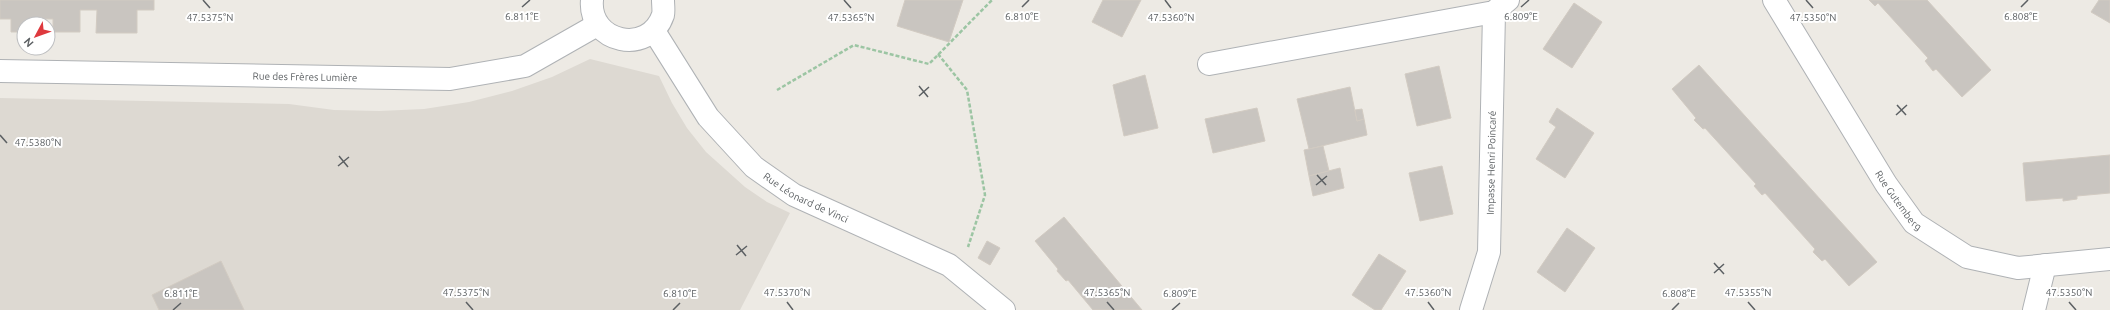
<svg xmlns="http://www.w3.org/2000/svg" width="2110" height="310" font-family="Ubuntu,sans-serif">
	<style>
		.education { fill: #ddd9d2 }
		.building { fill: #c9c5c0; stroke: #d2cbc2 }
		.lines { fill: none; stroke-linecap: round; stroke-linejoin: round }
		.minor-casing { stroke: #afb2b5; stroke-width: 24 }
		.path { stroke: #9cc5a3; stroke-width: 2.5; stroke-dasharray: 4 2; stroke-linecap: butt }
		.minor { stroke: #fff; stroke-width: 22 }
		.ticks { fill: none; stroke: #5c6063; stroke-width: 1.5 }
		.labels { text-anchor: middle; stroke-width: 4; stroke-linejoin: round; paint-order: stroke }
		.street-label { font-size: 10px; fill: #5c6063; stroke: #fff }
		.ticks-label { font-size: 10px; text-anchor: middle; fill: #5c6063; stroke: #fff; stroke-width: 4; stroke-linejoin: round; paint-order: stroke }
	</style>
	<rect width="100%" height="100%" fill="#edeae4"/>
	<polygon class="education" points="590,59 659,76 672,103 687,128 706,152 745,187 767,202 790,213 740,310 0,310 0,98 289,104 334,110 379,111 424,109 469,102 512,91 552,77"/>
	<g class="building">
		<polygon points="0,0 154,0 154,10 137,10 137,33 96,33 97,10 80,10 80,32 53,32 53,19 38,19 38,24 24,24 24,32 11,32 11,19 0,19"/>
		<polygon points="905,0 963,0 949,42 897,26"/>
		<polygon points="1103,0 1141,0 1122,37 1092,22"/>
		<polygon points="1869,0 1927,0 1991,70 1962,97 1936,69 1933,71 1925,61 1928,58 1878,3 1875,6"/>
		<polygon points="2099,0 2110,0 2110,23 2091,12"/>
		<polygon points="1574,3 1602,22 1572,68 1543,49"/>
		<polygon points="1699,65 1877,262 1849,286 1825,259 1822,261 1813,252 1815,249 1765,193 1762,195 1754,186 1756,184 1705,128 1703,129 1694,120 1696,118 1672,89"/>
		<polygon points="1439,66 1451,118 1417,126 1405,74"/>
		<polygon points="1145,75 1158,128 1124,136 1113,85"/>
		<polygon points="1350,87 1357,121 1364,119 1367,135 1309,149 1297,99"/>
		<polygon points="1257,108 1265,141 1213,153 1205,119"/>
		<polygon points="1557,108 1594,133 1565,178 1536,159 1556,127 1549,122"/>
		<polygon points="1362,109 1364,119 1357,121 1355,110"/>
		<polygon points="1323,146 1329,171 1309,176 1304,150"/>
		<polygon points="2110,155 2110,193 2077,196 2077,199 2063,201 2063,198 2026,201 2023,163"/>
		<polygon points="1442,166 1453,214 1420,221 1409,173"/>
		<polygon points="1340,168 1344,188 1313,196 1309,176"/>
		<polygon points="1064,217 1142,310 1093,310 1068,280 1066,281 1057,271 1058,269 1035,241"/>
		<polygon points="1567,228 1595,248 1565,292 1537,272"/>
		<polygon points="987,241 1000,248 990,265 978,258"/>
		<polygon points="1379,254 1406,271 1381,310 1375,310 1352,295"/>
		<polygon points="221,261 244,310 159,310 152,295"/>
	</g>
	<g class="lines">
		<g class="minor-casing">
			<g id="minor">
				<path d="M 592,0 C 588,43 649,56 663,15 C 664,11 663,5 663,0"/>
				<path id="s1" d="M 1774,0 L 1886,184 L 1914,223 L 1967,257 L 2018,268 L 2110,259"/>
				<path id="s2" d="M 654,31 L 708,117 L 754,167 L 794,195 L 949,265 L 1004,310"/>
				<polyline points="1209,64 1494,12 1508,0"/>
				<path id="s3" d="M 0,71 L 450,79 L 525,66 L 597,25"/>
				<path id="s4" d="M 1471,310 L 1489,252 L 1494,12"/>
				<polyline points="2034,310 2045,265"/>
			</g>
		</g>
		<g class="path">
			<polyline points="938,54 967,90 985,195 968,247"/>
			<polyline points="777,90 854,45 929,64 992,0"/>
		</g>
		<use href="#minor" class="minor"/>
	</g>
	<path class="ticks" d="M 203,0 L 210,8M 844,0 L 851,8M 1165,0 L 1171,8M 1806,0 L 1813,8M 522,7 L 530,0M 1022,7 L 1029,0M 1521,7 L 1529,0M 2021,7 L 2028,0M 919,86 L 928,97M 919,96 L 929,87M 1897,105 L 1906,115M 1896,115 L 1907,105M 0,135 L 7,143M 339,156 L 348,167M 338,166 L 349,157M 1317,175 L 1326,185M 1316,185 L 1327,176M 737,245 L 746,256M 736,255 L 747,246M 1714,263 L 1724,274M 1714,273 L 1724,264M 466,302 L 473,310M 787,302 L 793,310M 1107,302 L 1114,310M 1428,302 L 1434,310M 1748,302 L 1755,310M 2069,302 L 2076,310M 173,310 L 181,303M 673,310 L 680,303M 1172,310 L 1180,303M 1672,310 L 1679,303"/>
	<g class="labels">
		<g class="street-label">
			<text dy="4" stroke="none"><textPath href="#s3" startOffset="305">Rue des Frères Lumière</textPath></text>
			<text dy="4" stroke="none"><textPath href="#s4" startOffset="150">Impasse Henri Poincaré</textPath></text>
			<text dy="4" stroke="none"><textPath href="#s2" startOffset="230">Rue Léonard de Vinci</textPath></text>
			<text dy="4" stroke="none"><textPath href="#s1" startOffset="236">Rue Gutemberg</textPath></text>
		</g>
	</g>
	<g class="ticks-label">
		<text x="522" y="20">6.811°E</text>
		<text x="1022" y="20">6.810°E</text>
		<text x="1521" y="20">6.809°E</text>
		<text x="2021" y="20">6.808°E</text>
		<text x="851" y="21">47.5365°N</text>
		<text x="1171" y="21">47.5360°N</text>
		<text x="210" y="21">47.5375°N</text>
		<text x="1813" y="21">47.5350°N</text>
		<text x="38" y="146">47.5380°N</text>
		<text x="466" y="296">47.5375°N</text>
		<text x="787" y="296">47.5370°N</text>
		<text x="1107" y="296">47.5365°N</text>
		<text x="1428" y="296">47.5360°N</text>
		<text x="1748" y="296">47.5355°N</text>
		<text x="2069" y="296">47.5350°N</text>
		<text x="181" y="297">6.811°E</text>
		<text x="680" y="297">6.810°E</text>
		<text x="1180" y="297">6.809°E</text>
		<text x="1679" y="297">6.808°E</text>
	</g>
	<g transform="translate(36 36) rotate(229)"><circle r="19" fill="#ffffff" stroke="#bebfc1"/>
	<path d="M0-3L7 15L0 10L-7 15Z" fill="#de393e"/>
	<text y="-6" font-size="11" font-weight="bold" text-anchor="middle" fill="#5c6063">N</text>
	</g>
</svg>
